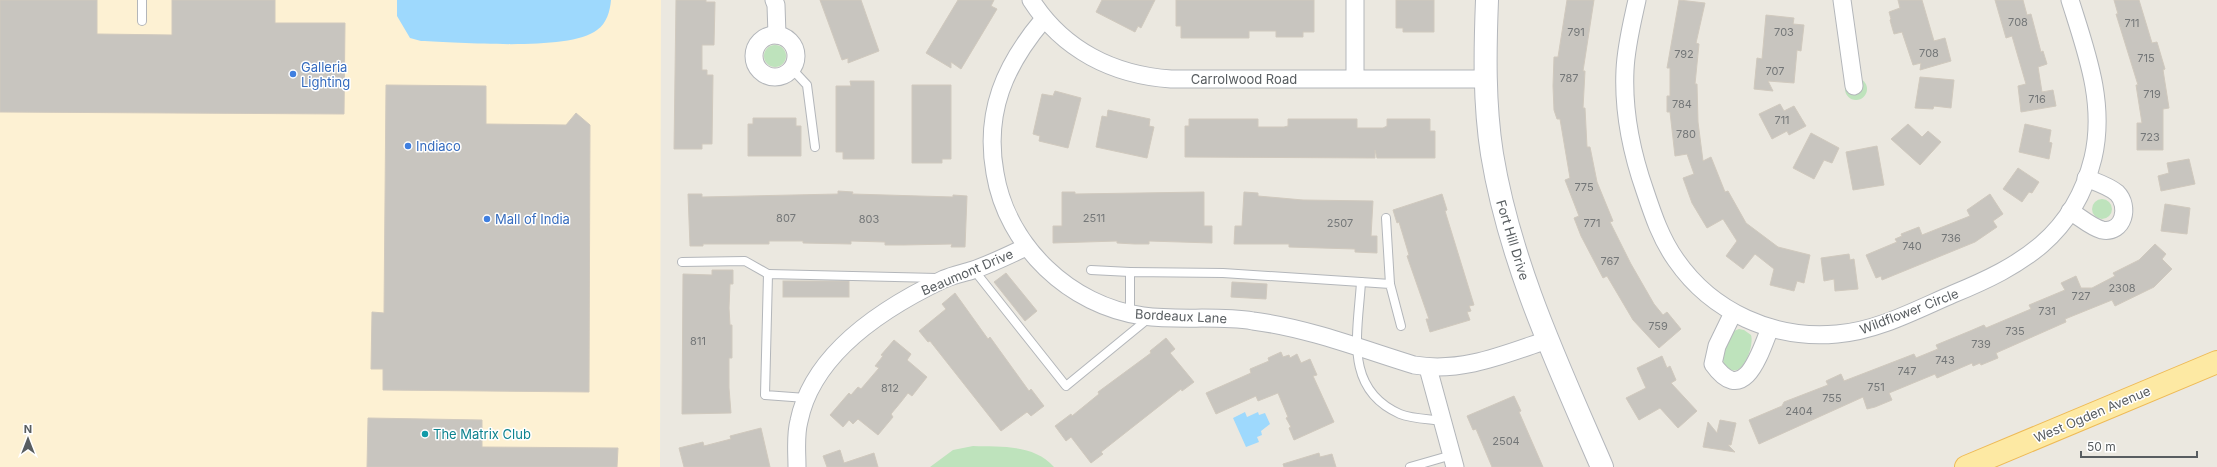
<svg xmlns="http://www.w3.org/2000/svg" width="2217" height="467" font-family="Inter,sans-serif">
	<style>
		.commercial { fill: #fdf1d3 }
		.green { fill: #bee3bc }
		.water { fill: #9ed9fd }
		.building { fill: #c8c5bf; stroke: #d0c9be }
		.lines { fill: none; stroke-linecap: round; stroke-linejoin: round }
		.lane-casing { stroke: #b3b6ba; stroke-width: 10 }
		.street-casing { stroke: #b3b6ba; stroke-width: 19 }
		.secondary-casing { stroke: #b4b7bc; stroke-width: 24 }
		.primary-casing { stroke: #eeba56; stroke-width: 24 }
		.lane { stroke: #fff; stroke-width: 8 }
		.street { stroke: #fff; stroke-width: 17 }
		.secondary { stroke: #fff; stroke-width: 22 }
		.primary { stroke: #fde9a3; stroke-width: 22 }
		.shop-dot { fill: #3f7fe0; stroke: #fff; stroke-width: 1.5 }
		.culture-dot { fill: #0f9aa8; stroke: #fff; stroke-width: 1.5 }
		.labels { text-anchor: middle; stroke-width: 3; stroke-linejoin: round; paint-order: stroke }
		.number-label { font-size: 11px; fill: #747778 }
		.shop-label { font-size: 13px; fill: #366cbe; stroke: #fff; text-anchor: start }
		.street-label { font-size: 13px; fill: #585d60; stroke: #fff }
		.culture-label { font-size: 13px; fill: #0d838f; stroke: #fff; text-anchor: start }
	</style>
	<rect width="100%" height="100%" fill="#ebe8e0"/>
	<polygon class="commercial" points="0,0 661,0 660,467 0,467"/>
	<g class="green">
		<circle cx="775" cy="56" r="11"/>
		<circle cx="1856" cy="89" r="11"/>
		<circle cx="2102" cy="209" r="10"/>
		<path d="M 1739,329 L 1744,330 L 1751,335 C 1754,344 1746,367 1737,370 C 1733,371 1730,370 1727,369 C 1717,358 1729,342 1734,331 Z"/>
		<path d="M 973,446 C 1001,447 1034,444 1054,467 L 930,467 L 953,450 Z"/>
	</g>
	<g class="water">
		<path d="M 397,0 L 611,0 C 610,11 607,23 597,30 C 569,52 460,42 421,41 L 410,38 L 397,16 Z"/>
		<polygon points="1245,412 1247,417 1258,412 1259,415 1265,413 1270,424 1261,431 1262,435 1257,437 1259,442 1246,447 1233,418"/>
	</g>
	<g class="building">
		<polygon points="0,0 97,0 97,34 172,35 172,0 275,0 275,23 345,23 344,114 0,112"/>
		<polygon points="676,0 706,0 706,2 715,2 714,45 702,45 702,70 707,70 707,75 713,75 712,144 702,144 702,149 674,149"/>
		<polygon points="820,0 861,0 879,51 848,63 848,58 842,60"/>
		<polygon points="958,0 994,0 991,6 997,9 961,69 951,62 951,68 926,53"/>
		<polygon points="1102,0 1155,0 1141,28 1138,26 1135,32 1096,12"/>
		<polygon points="1176,0 1314,0 1314,32 1303,32 1303,37 1276,37 1276,31 1249,31 1249,38 1181,38 1181,26 1176,26"/>
		<polygon points="1396,0 1434,0 1434,32 1403,32 1403,28 1396,28"/>
		<polygon points="1567,0 1594,0 1583,71 1585,71 1583,108 1585,108 1587,147 1590,147 1597,182 1613,221 1610,222 1631,264 1654,304 1663,315 1667,312 1681,329 1659,348 1633,320 1607,276 1603,278 1581,236 1574,218 1579,216 1565,180 1570,178 1560,119 1557,119 1554,110 1553,86 1554,57 1558,57"/>
		<polygon points="1679,0 1705,3 1696,43 1699,44 1695,84 1697,84 1698,122 1703,161 1711,157 1725,192 1728,191 1746,223 1778,247 1810,255 1804,283 1797,281 1794,291 1770,285 1774,269 1755,254 1743,269 1726,256 1737,241 1723,219 1707,228 1692,203 1683,178 1694,174 1687,154 1675,156 1670,112 1667,112 1667,96 1670,96 1670,68 1667,68"/>
		<polygon points="1898,0 1922,0 1934,41 1945,38 1951,61 1920,70 1921,63 1913,65 1902,32 1894,34 1890,20 1891,19 1889,12 1900,8"/>
		<polygon points="1995,0 2023,0 2027,15 2031,14 2041,52 2043,51 2047,64 2038,67 2042,92 2053,90 2056,106 2021,112 2018,86 2026,84 2012,36 2006,38"/>
		<polygon points="2114,0 2139,0 2152,43 2157,42 2165,69 2163,70 2169,108 2163,109 2163,150 2137,150 2137,123 2142,123 2136,85 2138,85 2116,14 2118,14"/>
		<polygon points="1766,15 1794,18 1793,24 1804,25 1801,51 1797,50 1794,83 1768,81 1773,91 1754,89 1757,58 1762,59"/>
		<polygon points="1920,77 1954,80 1951,108 1934,106 1933,109 1915,108"/>
		<polygon points="850,81 874,81 874,159 843,159 843,152 836,152 836,86 851,86"/>
		<polygon points="386,85 486,86 486,124 566,125 576,113 590,125 589,392 383,390 383,369 371,369 372,312 384,313"/>
		<polygon points="912,85 951,85 951,159 942,159 942,163 912,163"/>
		<polygon points="1055,91 1081,98 1068,148 1039,141 1040,136 1033,134 1042,94 1053,96"/>
		<polygon points="1780,104 1784,111 1794,106 1806,126 1789,135 1787,131 1772,139 1759,114"/>
		<polygon points="1108,110 1150,119 1149,126 1154,127 1147,158 1096,147 1102,116 1107,117"/>
		<polygon points="753,118 796,118 796,126 801,126 801,156 748,156 748,124 753,124"/>
		<polygon points="1189,119 1258,119 1258,127 1284,127 1288,126 1288,119 1357,119 1357,128 1383,128 1387,126 1387,119 1430,119 1430,131 1435,131 1435,158 1377,158 1375,150 1375,158 1185,157 1185,126 1189,126"/>
		<polygon points="1908,124 1922,137 1928,131 1941,142 1920,165 1891,139"/>
		<polygon points="2025,124 2051,130 2049,142 2052,143 2049,159 2019,152"/>
		<polygon points="1811,133 1839,148 1832,163 1824,160 1814,179 1793,168"/>
		<polygon points="1877,146 1884,185 1853,190 1846,152"/>
		<polygon points="2189,159 2195,184 2161,191 2158,176 2169,173 2167,163"/>
		<polygon points="2018,168 2039,182 2032,193 2029,192 2022,202 2003,189"/>
		<polygon points="838,191 853,192 852,194 953,197 953,195 967,196 965,247 951,247 952,244 903,245 885,245 885,242 851,241 851,244 803,243 803,241 769,241 769,244 703,244 703,246 690,246 688,194 702,194 702,197 838,194"/>
		<polygon points="1062,192 1075,192 1075,194 1204,192 1204,226 1212,226 1212,243 1149,241 1149,244 1135,244 1117,243 1117,241 1053,243 1053,226 1062,226"/>
		<polygon points="1244,192 1258,193 1258,196 1303,200 1373,201 1371,236 1377,236 1377,253 1355,252 1355,249 1289,247 1289,244 1234,244 1235,226 1242,226"/>
		<polygon points="1442,194 1447,210 1445,211 1474,305 1469,306 1471,311 1467,312 1470,320 1430,332 1426,319 1429,319 1407,256 1409,255 1399,222 1397,223 1393,210"/>
		<polygon points="1990,194 2003,214 1993,221 1997,227 1975,242 1882,280 1881,276 1876,278 1866,255 1897,242 1895,239 1902,236 1901,234 1919,227 1922,235 1970,216 1967,210"/>
		<polygon points="2165,204 2190,208 2187,234 2161,231"/>
		<polygon points="2155,244 2166,254 2162,259 2172,269 2154,287 2115,306 2112,300 2065,319 2066,322 1996,353 1998,358 1981,365 1980,363 1973,366 1972,363 1937,378 1935,374 1889,393 1892,400 1875,407 1867,409 1863,397 1759,444 1749,420 1782,406 1784,402 1828,385 1826,381 1841,374 1844,381 1914,354 1916,358 1938,349 1936,345 1970,331 1984,325 1986,328 2031,309 2029,305 2065,290 2061,283 2076,276 2081,288 2092,288 2115,276 2113,273 2139,260"/>
		<polygon points="1849,254 1850,260 1854,259 1858,289 1835,291 1834,279 1824,281 1821,258"/>
		<polygon points="712,270 733,270 733,284 730,284 729,308 730,325 732,325 732,358 729,358 729,388 731,413 682,414 683,274 712,275"/>
		<polygon points="1006,273 1037,311 1025,321 994,282"/>
		<rect x="783" y="281" width="66" height="16"/>
		<polygon points="1232,282 1267,284 1266,299 1231,297"/>
		<polygon points="955,293 988,339 990,337 1029,391 1031,389 1044,406 1031,416 1027,412 1001,431 930,341 928,342 919,331 946,309 942,304"/>
		<polygon points="1166,338 1175,349 1170,353 1194,382 1182,391 1181,389 1101,452 1103,454 1091,463 1071,437 1066,441 1055,426 1071,414 1072,416 1099,394 1098,392 1151,353 1150,351"/>
		<polygon points="894,340 911,354 907,360 927,377 912,396 908,393 901,402 891,414 893,417 878,435 858,419 853,424 849,420 843,427 830,415 849,393 851,395 858,387 861,389 879,368 875,366 883,356 881,355"/>
		<polygon points="1281,352 1283,357 1289,355 1290,358 1297,354 1301,363 1310,359 1317,375 1313,376 1334,422 1294,440 1289,428 1291,427 1286,418 1288,417 1278,393 1258,401 1256,396 1216,414 1206,393 1251,373 1250,369 1269,361 1268,358"/>
		<polygon points="1662,356 1667,368 1670,366 1676,380 1671,383 1697,411 1678,428 1660,408 1639,420 1626,398 1646,388 1637,368"/>
		<polygon points="1514,396 1521,411 1519,412 1543,467 1492,467 1476,429 1473,430 1467,416"/>
		<polygon points="368,418 482,420 482,447 618,448 617,467 367,467"/>
		<polygon points="1720,420 1736,423 1731,445 1728,445 1735,452 1703,447 1708,422 1717,433"/>
		<polygon points="761,428 770,467 684,467 679,448 703,442 704,446 731,439 730,436"/>
		<polygon points="840,450 844,463 874,453 878,467 827,467 823,456"/>
		<polygon points="1319,453 1320,457 1332,454 1336,467 1284,467 1283,464"/>
	</g>
	<g class="lines">
		<g class="lane-casing">
			<g id="lane">
				<polyline points="142,0 142,21"/>
				<polyline points="792,69 807,85 815,147"/>
				<polyline points="1386,218 1390,284"/>
				<polyline points="682,262 745,261 768,274"/>
				<polyline points="974,270 1066,386 1149,318"/>
				<polyline points="1091,270 1130,272"/>
				<polyline points="1361,282 1390,284 1401,326"/>
				<path d="M 1130,314 L 1130,272 L 1223,273 L 1361,282 C 1358,332 1343,389 1400,414 C 1412,419 1430,419 1443,421"/>
				<polyline points="806,398 765,395 768,274 937,278"/>
				<polyline points="1410,467 1452,455"/>
			</g>
		</g>
		<g class="street-casing">
			<g id="street">
				<polyline points="774,0 776,5 777,35"/>
				<path d="M 1031,0 C 1063,50 1113,75 1171,79 L 1485,79"/>
				<path d="M 1637,0 C 1632,23 1626,46 1625,70 C 1623,112 1631,151 1645,191 C 1653,215 1661,239 1676,260 C 1712,312 1774,340 1837,334 C 1877,331 1916,310 1953,294 C 2021,266 2074,236 2093,158 C 2106,103 2086,51 2070,0"/>
				<polyline points="1842,0 1854,86"/>
				<path d="M 1043,20 C 1005,65 984,112 995,173 C 1007,246 1070,306 1143,316 C 1180,321 1217,315 1253,321 C 1308,328 1362,349 1414,365 C 1461,373 1503,355 1547,340"/>
				<circle cx="775" cy="56" r="21"/>
				<polyline points="1355,78 1355,0"/>
				<path d="M 2070,211 C 2080,217 2091,227 2102,230 C 2124,234 2130,206 2117,193 C 2109,186 2096,182 2086,178"/>
				<path d="M 1733,313 L 1717,346 L 1713,364 C 1744,408 1760,353 1770,328"/>
				<polyline points="1428,368 1455,467"/>
				<path d="M 797,467 C 797,452 795,436 799,421 C 813,352 885,307 944,279 C 953,275 964,273 973,270 C 991,264 1009,255 1026,247"/>
			</g>
		</g>
		<g class="secondary-casing">
			<path id="secondary" d="M 1487,0 C 1485,51 1484,103 1492,154 C 1510,264 1558,365 1602,467"/>
		</g>
		<g class="primary-casing">
			<polyline id="primary" points="1966,467 2217,362"/>
		</g>
		<use href="#lane" class="lane"/>
		<use href="#street" class="street"/>
		<use href="#secondary" class="secondary"/>
		<use href="#primary" class="primary"/>
	</g>
	<g class="shop-dot">
		<circle cx="293" cy="74" r="4"/>
		<circle cx="408" cy="146" r="4"/>
		<circle cx="487" cy="219" r="4"/>
	</g>
	<circle class="culture-dot" cx="425" cy="434" r="4"/>
	<g class="labels">
		<g class="number-label">
			<text x="2018" y="26">708</text>
			<text x="2132" y="27">711</text>
			<text x="1576" y="36">791</text>
			<text x="1784" y="36">703</text>
			<text x="1929" y="57">708</text>
			<text x="1684" y="58">792</text>
			<text x="2146" y="62">715</text>
			<text x="1775" y="75">707</text>
			<text x="1569" y="82">787</text>
			<text x="2152" y="98">719</text>
			<text x="2037" y="103">716</text>
			<text x="1682" y="108">784</text>
			<text x="1782" y="124">711</text>
			<text x="1686" y="138">780</text>
			<text x="2150" y="141">723</text>
			<text x="1584" y="191">775</text>
			<text x="786" y="222">807</text>
			<text x="1094" y="222">2511</text>
			<text x="869" y="223">803</text>
			<text x="1340" y="227">2507</text>
			<text x="1592" y="227">771</text>
			<text x="1951" y="242">736</text>
			<text x="1912" y="250">740</text>
			<text x="1610" y="265">767</text>
			<text x="2122" y="292">2308</text>
			<text x="2081" y="300">727</text>
			<text x="2047" y="315">731</text>
			<text x="1658" y="330">759</text>
			<text x="2015" y="335">735</text>
			<text x="698" y="345">811</text>
			<text x="1981" y="348">739</text>
			<text x="1945" y="364">743</text>
			<text x="1907" y="375">747</text>
			<text x="1876" y="391">751</text>
			<text x="890" y="392">812</text>
			<text x="1832" y="402">755</text>
			<text x="1799" y="415">2404</text>
			<text x="1506" y="445">2504</text>
		</g>
		<g class="shop-label">
			<text x="301" y="72">Galleria<tspan x="301" dy="15">Lighting</tspan></text>
			<text x="416" y="151">Indiaco</text>
			<text x="495" y="224">Mall of India</text>
		</g>
		<g class="street-label">
			<text x="1244" y="84">Carrolwood Road</text>
			<text transform="translate(1513 240) rotate(73)" y="5">Fort Hill Drive</text>
			<text transform="translate(967 272) rotate(-23)" y="5">Beaumont Drive</text>
			<text transform="translate(1909 311) rotate(-21)" y="5">Wildflower Circle</text>
			<text transform="translate(1181 316) rotate(3)" y="5">Bordeaux Lane</text>
			<text transform="translate(2092 414) rotate(-23)" y="5">West Ogden Avenue</text>
		</g>
		<g class="culture-label">
			<text x="433" y="439">The Matrix Club</text>
		</g>
	</g>
	<g transform="translate(28 439)" stroke="#ffffff" stroke-width="3" paint-order="stroke">
	<path d="M0-3L7 15L0 10L-7 15Z" fill="#585d60"/>
	<text y="-6" font-size="11" font-weight="bold" text-anchor="middle" fill="#585d60">N</text>
	</g>
	<path d="M2081 451v6h116v-6" fill="none" stroke="#585d60" stroke-width="2"/>
	<text x="2087" y="451" font-size="12" fill="#585d60" stroke="#ffffff" stroke-width="3" paint-order="stroke">50 m</text>
</svg>
